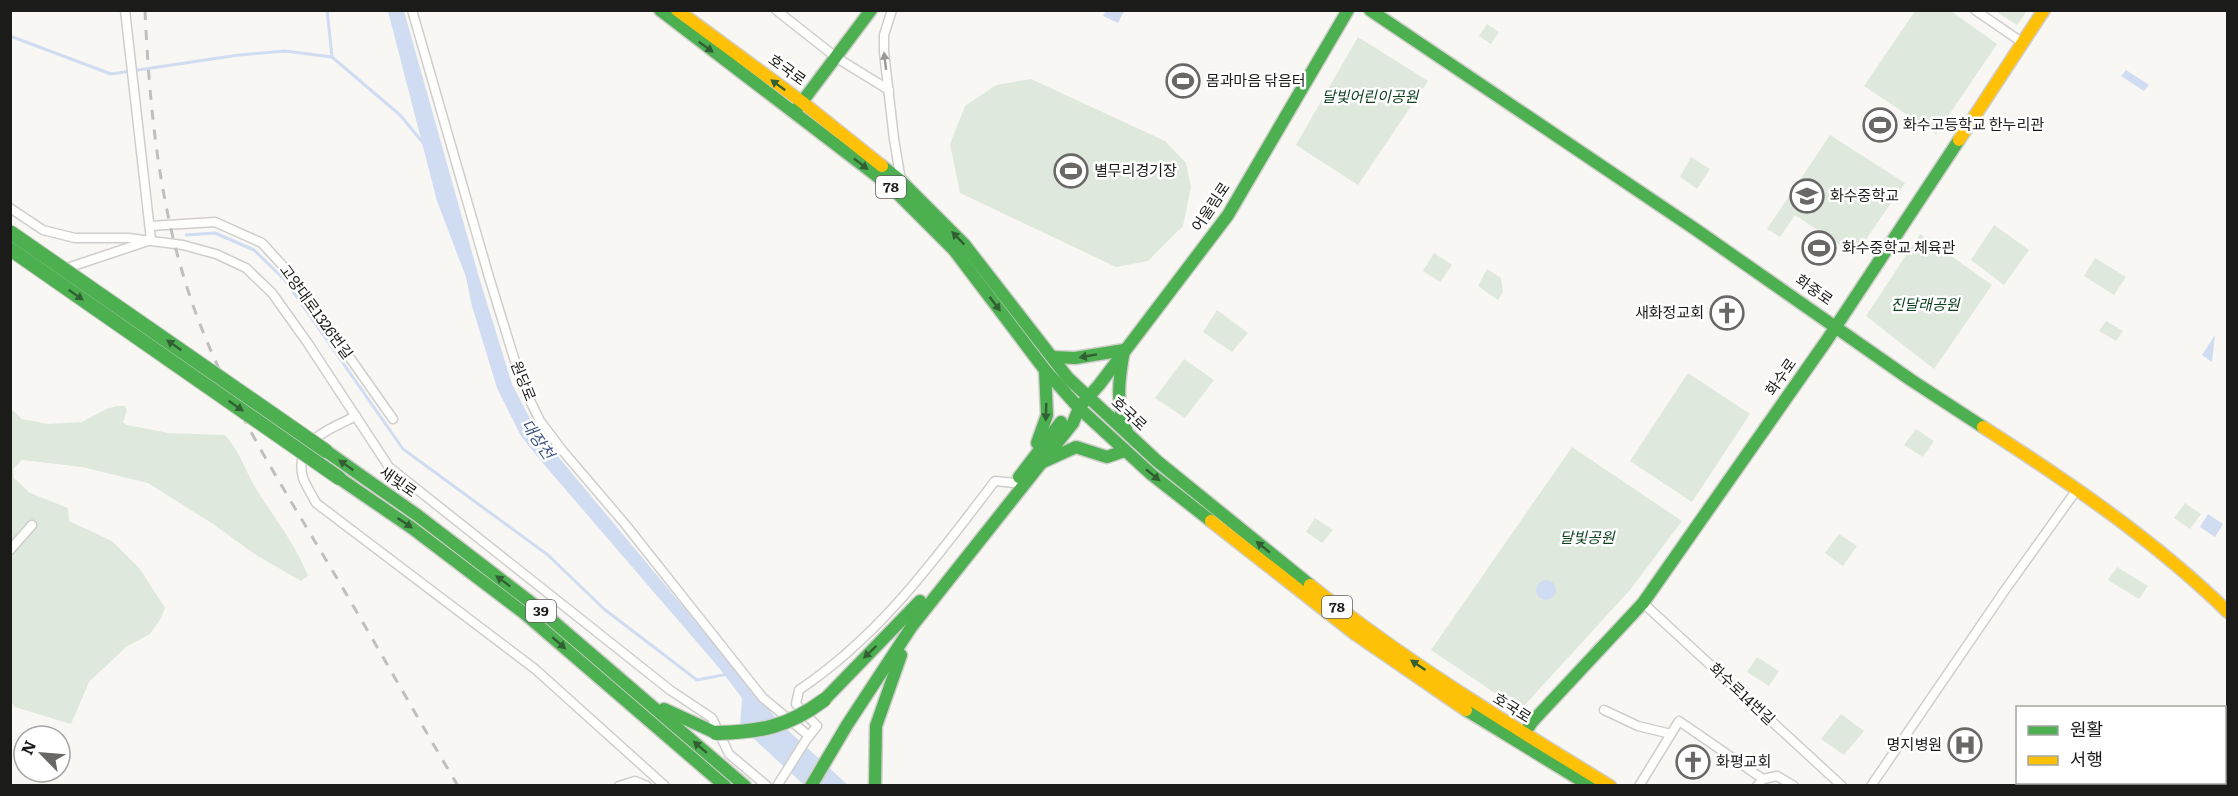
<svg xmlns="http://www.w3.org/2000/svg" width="2238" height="796" font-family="Literata,'Noto Sans KR',serif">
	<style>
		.green { fill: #dee8dd }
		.water { fill: #d0dcf1 }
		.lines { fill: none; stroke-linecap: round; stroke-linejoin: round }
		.stream { stroke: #d0dcf1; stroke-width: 3 }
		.street-casing { stroke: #d0cecc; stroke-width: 11 }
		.fast-casing { stroke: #d0cecc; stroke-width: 15 }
		.slow-casing { stroke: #d0cecc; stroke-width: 15 }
		.street { stroke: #fefefd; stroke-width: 8 }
		.fast { stroke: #4caf50; stroke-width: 12 }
		.slow { stroke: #ffc107; stroke-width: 12 }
		.rail { stroke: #bfbfbe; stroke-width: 3; stroke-dasharray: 10 10; stroke-linecap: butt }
		.fast-bridge-casing { stroke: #d0cecc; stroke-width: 16; stroke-linecap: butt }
		.fast-bridge { stroke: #4caf50; stroke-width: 14 }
		.oneway { fill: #315e32 }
		.oneway2 { fill: #989896 }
		.labels { text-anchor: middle; stroke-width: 5; stroke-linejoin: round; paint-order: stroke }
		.shield { fill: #fff; stroke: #5f5f5e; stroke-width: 1.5 }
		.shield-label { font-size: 14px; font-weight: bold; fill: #1b1b19 }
		.street-label { font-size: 15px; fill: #1b1b19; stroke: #fff }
		.poi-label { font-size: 15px; fill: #1b1b19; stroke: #fff; text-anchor: start }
		.park-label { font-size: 15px; font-style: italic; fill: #0b3f1d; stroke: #fff }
		.water-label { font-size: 16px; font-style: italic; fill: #3e5683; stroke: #fff }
	</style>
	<rect width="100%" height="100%" fill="#f9f7f4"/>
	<g class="green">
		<polygon points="1915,11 1951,11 1997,44 1936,134 1864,86"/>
		<polygon points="1995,11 2027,11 2017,25"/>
		<polygon points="1487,24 1499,32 1491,44 1479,36"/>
		<polygon points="1358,37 1428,81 1358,185 1296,145"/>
		<polygon points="1031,79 1165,141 1186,163 1191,187 1183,226 1148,261 1116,267 960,193 950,144 965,106 996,85"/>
		<polygon points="1830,135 1905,183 1855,255 1795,215 1780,237 1767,229"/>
		<polygon points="1691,157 1710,169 1697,189 1680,177"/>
		<polygon points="1994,225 2029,250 2004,285 1971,260"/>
		<polygon points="1920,234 1992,285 1934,369 1866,316"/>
		<polygon points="1434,253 1452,265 1440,282 1423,271"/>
		<polygon points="2095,258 2126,277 2114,295 2084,276"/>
		<polygon points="1487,269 1501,278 1503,292 1498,300 1478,286"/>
		<polygon points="1217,310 1248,333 1232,352 1203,332"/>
		<polygon points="2106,321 2123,331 2116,341 2099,331"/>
		<polygon points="1184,359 1214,380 1185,418 1155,398"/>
		<polygon points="1688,373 1750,414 1692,502 1630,461"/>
		<path d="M 117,406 L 125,406 L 127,410 L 123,422 L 127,425 L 169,433 L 225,435 C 239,450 245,470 255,487 C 273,517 296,544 308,576 L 301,581 L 256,555 L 213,524 L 148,483 L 82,467 L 22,460 L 13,469 L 14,478 L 30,493 L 68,508 L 69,521 L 112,541 L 140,569 L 165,608 L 161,618 L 150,634 L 126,647 L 89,682 L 71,724 L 15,707 L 10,700 L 10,408 L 22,419 L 48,424 L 82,422 L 106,409 Z"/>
		<polygon points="1916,429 1934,441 1923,457 1904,445"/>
		<polygon points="1572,447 1682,521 1630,590 1520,710 1431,650"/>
		<polygon points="2185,503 2201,514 2190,529 2174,518"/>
		<polygon points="1315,518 1333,530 1322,543 1306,532"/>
		<polygon points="1839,534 1857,546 1843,566 1825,553"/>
		<polygon points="2117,567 2148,586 2139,599 2108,580"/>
		<polygon points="1757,657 1779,671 1769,686 1747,672"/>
		<polygon points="1841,714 1864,731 1844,755 1821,739"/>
		<polygon points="2112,782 2161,783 2165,785 2110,785"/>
	</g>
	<g class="water">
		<polygon points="388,11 404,11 478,274 512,384 536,430 780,723 848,785 804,785 740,726 742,698 720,669 541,461 521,436 497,388 472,306 466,277 437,201"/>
		<polygon points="1106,11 1106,10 1124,11 1118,23 1103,16"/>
		<polygon points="2126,70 2149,85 2144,91 2121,76"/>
		<polygon points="2215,335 2212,362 2202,355"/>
		<polygon points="2208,514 2223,524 2215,537 2200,527"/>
		<circle cx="1546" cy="590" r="10"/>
	</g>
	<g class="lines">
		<g class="stream">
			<polyline points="327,10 332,56"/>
			<polyline points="10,36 111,74 239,55 285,51 332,57 400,115 424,144"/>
			<polyline points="186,235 215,233 254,250 285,280 403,449 548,555 604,609 697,680 728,674"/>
		</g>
		<g class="street-casing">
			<g id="street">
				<polyline points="125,10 151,240"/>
				<polyline points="412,10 489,277 522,384 540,421 562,450 625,524 763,698 809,736"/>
				<polyline points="776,10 837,58 889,90"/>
				<polyline points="892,10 884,35 884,52 894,139 901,181"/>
				<polyline points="1975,10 2023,43"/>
				<polyline points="10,208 43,230 75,238 128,238 183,245 216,254 246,268 272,293 307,342 389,467 670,690 712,718 729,754 767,786"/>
				<polyline points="150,226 215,222 262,243 293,277 393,419"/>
				<polyline points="64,269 148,241"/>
				<path d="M 356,416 C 330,429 293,441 303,478 C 306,486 312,495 316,503 L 535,669 L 665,786"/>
				<polyline points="10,550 32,525"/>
				<polyline points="1643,603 1842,786"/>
				<polyline points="1604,710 1638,726 1671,734"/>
				<polyline points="619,786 635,781 647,786"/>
				<path d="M 777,786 L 806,740 L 817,726 L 796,704 L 799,690 C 882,634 935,559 995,481 L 1015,483"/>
				<polyline points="1639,786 1679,721 1763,779"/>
				<polyline points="1757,786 1763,779 1777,776 1794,786"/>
				<polyline points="1871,786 2005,590 2078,488"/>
			</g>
		</g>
		<g class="fast-casing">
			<g id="fast">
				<polyline points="660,10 890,186 954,250 1045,370 1079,408 1151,474 1211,521"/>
				<polyline points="1370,10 1695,229 1911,380 1983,427"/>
				<polyline points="796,110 871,10"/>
				<polyline points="882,166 901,181 964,244 1068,378 1157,461 1310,585"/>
				<path d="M 1052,357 L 1075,358 L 1124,350 C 1119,378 1115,405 1127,432"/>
				<polyline points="1082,404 1099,385 1228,215 1348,10"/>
				<polyline points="1037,443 1047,415 1045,370"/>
				<polyline points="326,451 417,515 533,604 745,786"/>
				<polyline points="1043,462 1076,447 1107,457 1124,451"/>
				<polyline points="1019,477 1061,422"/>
				<polyline points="339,478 412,528 524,613 725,786"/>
				<polyline points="824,700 920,601"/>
				<polyline points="664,709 716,733"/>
				<polyline points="1466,710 1590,786"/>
				<polyline points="1519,741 1532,722 1643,603 1827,340 1959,140"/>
				<polyline points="811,786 847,725 912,626 1073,423 1079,408"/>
				<polyline points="875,786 876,726 901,655"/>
			</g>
		</g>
		<g class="slow-casing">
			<g id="slow">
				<polyline points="677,10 802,102 882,166"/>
				<polyline points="1959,140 2044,10"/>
				<path d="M 1983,427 C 2070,483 2154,540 2228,612"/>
				<polyline points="1211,521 1354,633 1466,710"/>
				<path d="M 1310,585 C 1404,661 1507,723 1610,786"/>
			</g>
		</g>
		<use href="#street" class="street"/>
		<use href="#fast" class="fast"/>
		<use href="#slow" class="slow"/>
		<path class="rail" d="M 145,10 C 149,98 157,186 182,271 C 213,379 275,474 332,570 C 375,642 415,714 458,786"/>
		<g class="fast-bridge-casing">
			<g id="fast-bridge">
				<polyline points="10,232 326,451"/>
				<polyline points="10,249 339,478"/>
				<path d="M 716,733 C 760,732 788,727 824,700"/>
			</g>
		</g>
		<use href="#fast-bridge" class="fast-bridge"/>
	</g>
	<defs><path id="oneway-solid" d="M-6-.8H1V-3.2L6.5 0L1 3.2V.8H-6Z" transform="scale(1.5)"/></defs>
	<g class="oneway">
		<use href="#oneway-solid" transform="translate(706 47) rotate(36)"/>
		<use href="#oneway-solid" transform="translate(778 85) rotate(-144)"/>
		<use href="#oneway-solid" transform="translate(861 164) rotate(38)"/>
		<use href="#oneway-solid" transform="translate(958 238) rotate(-134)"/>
		<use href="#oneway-solid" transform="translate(76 295) rotate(35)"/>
		<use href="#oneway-solid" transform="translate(995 304) rotate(53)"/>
		<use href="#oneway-solid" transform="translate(174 345) rotate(-145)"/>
		<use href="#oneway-solid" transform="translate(1088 356) rotate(170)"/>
		<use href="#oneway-solid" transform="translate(236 406) rotate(35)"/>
		<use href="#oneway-solid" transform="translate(1046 412) rotate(92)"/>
		<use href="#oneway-solid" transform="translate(346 465) rotate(-145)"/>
		<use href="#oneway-solid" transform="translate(1153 475) rotate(39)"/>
		<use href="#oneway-solid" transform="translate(405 523) rotate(34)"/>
		<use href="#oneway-solid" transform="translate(1263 547) rotate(-141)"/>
		<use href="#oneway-solid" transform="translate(503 581) rotate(-143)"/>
		<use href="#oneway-solid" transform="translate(559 643) rotate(41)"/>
		<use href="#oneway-solid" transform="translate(870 652) rotate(136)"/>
		<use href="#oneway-solid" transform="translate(1418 665) rotate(-146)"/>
		<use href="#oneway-solid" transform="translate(700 747) rotate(-139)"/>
	</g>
	<use class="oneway2" href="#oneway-solid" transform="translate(885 61) rotate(-97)"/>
	<defs>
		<g id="stadium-ring" transform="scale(1.725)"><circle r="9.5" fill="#fff" stroke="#696866" stroke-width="1.5"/><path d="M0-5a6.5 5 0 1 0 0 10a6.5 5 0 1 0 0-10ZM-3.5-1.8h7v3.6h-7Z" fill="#696866"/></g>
		<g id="school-ring" transform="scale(1.725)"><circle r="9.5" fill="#fff" stroke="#696866" stroke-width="1.5"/><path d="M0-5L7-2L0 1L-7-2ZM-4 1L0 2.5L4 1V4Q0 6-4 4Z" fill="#696866"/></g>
		<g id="church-ring" transform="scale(1.725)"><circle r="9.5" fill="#fff" stroke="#696866" stroke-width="1.5"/><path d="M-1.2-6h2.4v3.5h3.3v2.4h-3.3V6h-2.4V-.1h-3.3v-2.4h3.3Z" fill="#696866"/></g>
		<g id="hospital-ring" transform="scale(1.725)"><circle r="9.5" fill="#fff" stroke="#696866" stroke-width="1.5"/><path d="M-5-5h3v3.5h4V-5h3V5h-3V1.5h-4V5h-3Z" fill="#696866"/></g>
	</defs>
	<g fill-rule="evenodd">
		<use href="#stadium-ring" x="1183" y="81"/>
		<use href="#stadium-ring" x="1880" y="125"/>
		<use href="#stadium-ring" x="1071" y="171"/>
		<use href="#school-ring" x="1807" y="196"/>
		<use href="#stadium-ring" x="1819" y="248"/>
		<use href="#church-ring" x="1727" y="313"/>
		<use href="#hospital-ring" x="1965" y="745"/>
		<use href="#church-ring" x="1693" y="762"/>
	</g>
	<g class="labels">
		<g class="shield">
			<rect x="876" y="176" width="30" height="22" rx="4.5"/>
			<rect x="1322" y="596" width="30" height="22" rx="4.5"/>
			<rect x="526" y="600" width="30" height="22" rx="4.5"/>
		</g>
		<g class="shield-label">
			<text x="891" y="192">78</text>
			<text x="1337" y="612">78</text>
			<text x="541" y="616">39</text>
		</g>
		<g class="street-label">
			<text transform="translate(787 70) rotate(36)" y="5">호국로</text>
			<text transform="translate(1211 207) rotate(-56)" y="5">어울림로</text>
			<text transform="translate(1814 290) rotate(35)" y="5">화중로</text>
			<text transform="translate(316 312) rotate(54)" y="5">고양대로1326번길</text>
			<text transform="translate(1781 377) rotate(-55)" y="5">화수로</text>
			<text transform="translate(523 381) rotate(68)" y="5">원당로</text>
			<text transform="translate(1129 414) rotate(43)" y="5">호국로</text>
			<text transform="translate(398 482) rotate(35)" y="5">새빛로</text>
			<text transform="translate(1742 694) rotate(43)" y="5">화수로14번길</text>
			<text transform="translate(1512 708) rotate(32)" y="5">호국로</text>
		</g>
		<g class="poi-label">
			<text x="1206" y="86">몸과마음 닦음터</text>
			<text x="1903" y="130">화수고등학교 한누리관</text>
			<text x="1094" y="176">별무리경기장</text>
			<text x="1830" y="201">화수중학교</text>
			<text x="1842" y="253">화수중학교 체육관</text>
			<text x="1704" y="318" text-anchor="end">새화정교회</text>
			<text x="1942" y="750" text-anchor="end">명지병원</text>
			<text x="1716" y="767">화평교회</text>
		</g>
		<g class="park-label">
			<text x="1370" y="102">달빛어린이공원</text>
			<text x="1925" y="310">진달래공원</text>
			<text x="1587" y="543">달빛공원</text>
		</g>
		<g class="water-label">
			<text transform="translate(538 439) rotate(55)" y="6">대장천</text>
		</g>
	</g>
	<rect width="2238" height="796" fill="none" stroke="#1b1b19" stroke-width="24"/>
	<rect x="2016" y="706" width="210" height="78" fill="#ffffff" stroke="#a4a4a3" stroke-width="1.5"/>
	<rect x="2028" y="726" width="30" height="9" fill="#4caf50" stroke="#a4a4a3" stroke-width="1.5"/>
	<text x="2070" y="736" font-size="18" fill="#1b1b19">원활</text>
	<rect x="2028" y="756" width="30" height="9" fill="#ffc107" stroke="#a4a4a3" stroke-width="1.5"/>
	<text x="2070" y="766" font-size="18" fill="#1b1b19">서행</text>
	<g transform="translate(42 754) rotate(295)"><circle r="28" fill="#ffffff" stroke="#a4a4a3" stroke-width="1.5"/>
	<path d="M0-4.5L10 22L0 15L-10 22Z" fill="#696866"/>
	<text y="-9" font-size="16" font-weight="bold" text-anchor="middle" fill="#1b1b19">N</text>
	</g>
</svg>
